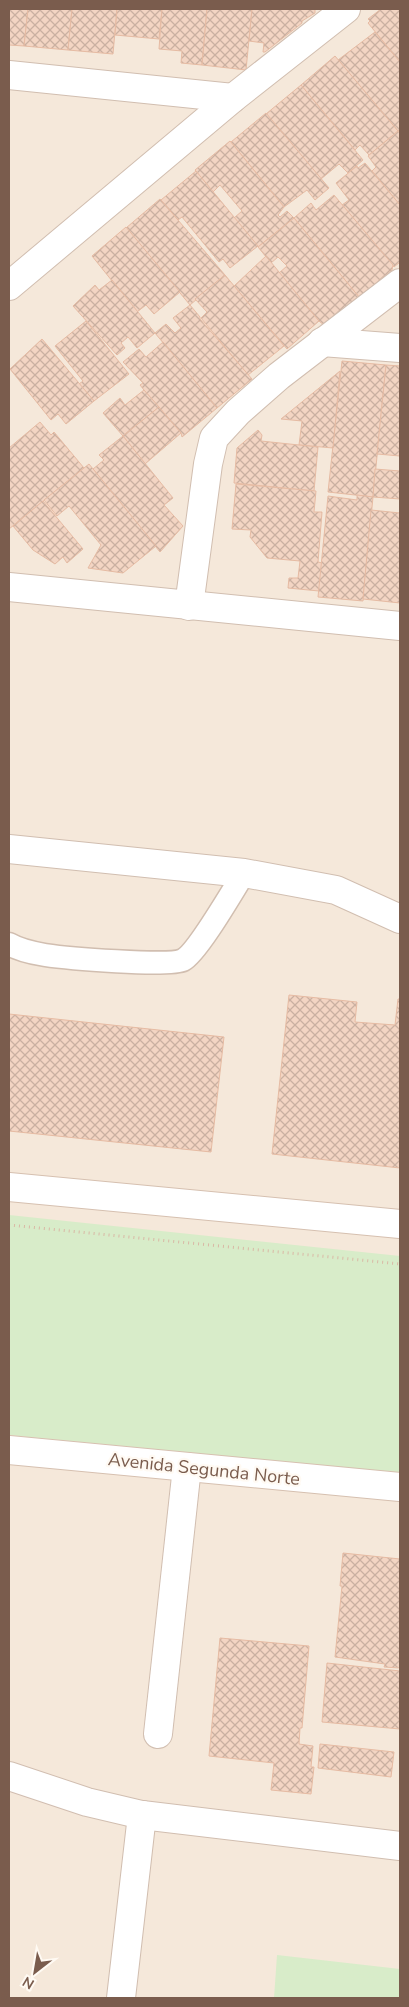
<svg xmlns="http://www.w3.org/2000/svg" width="409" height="2007" font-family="'Nunito Sans',sans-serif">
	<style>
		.residential { fill: #f5e8da }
		.grass { fill: #d8ecc9 }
		.building { fill: url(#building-cross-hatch); stroke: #e6bba3 }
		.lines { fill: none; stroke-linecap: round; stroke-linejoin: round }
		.service-casing { stroke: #d1beb0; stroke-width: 25 }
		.minor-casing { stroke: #d1beb0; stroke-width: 30 }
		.secondary-casing { stroke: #d6c0b0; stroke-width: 30 }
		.path { stroke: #d9b8a5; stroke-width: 3; stroke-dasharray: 1 4; stroke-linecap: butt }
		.service { stroke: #fff; stroke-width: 22 }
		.minor { stroke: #fff; stroke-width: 28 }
		.secondary { stroke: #fff; stroke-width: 28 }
		.labels { text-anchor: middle; stroke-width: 4.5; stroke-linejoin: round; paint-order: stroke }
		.street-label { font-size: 18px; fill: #7a5c4d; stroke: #fffaf3 }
	</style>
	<defs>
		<pattern id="building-cross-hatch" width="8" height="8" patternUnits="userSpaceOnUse" patternTransform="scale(1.25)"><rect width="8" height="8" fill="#f3d5c3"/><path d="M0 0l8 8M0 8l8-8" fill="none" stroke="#cab0a1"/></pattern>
	</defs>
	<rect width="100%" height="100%" fill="#fdf6ec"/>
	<rect class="residential" x="9" y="9" width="391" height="1989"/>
	<g class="grass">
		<polygon points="9,1215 400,1256 400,1473 9,1435"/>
		<polygon points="277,1955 400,1969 400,1998 274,1998"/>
	</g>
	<g class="building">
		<polygon points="9,9 28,9 24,46 9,45"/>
		<polygon points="28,9 72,9 68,50 24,46"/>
		<polygon points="72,9 117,9 113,54 68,50"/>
		<polygon points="117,9 162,9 159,39 115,35"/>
		<polygon points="162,9 207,9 202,65 181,63 182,51 159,49"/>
		<polygon points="207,9 252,9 246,70 202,65"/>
		<polygon points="252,9 315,9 315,13 302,21 302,23 265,52 263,52 264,43 249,41"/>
		<polygon points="381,9 400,9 400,62 368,23 370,21 368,19"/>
		<polygon points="375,32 400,62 400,129 398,131 338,60"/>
		<polygon points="335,56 398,131 369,155 360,145 355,150 301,85"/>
		<polygon points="301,85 363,160 348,173 339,164 321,179 266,114"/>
		<polygon points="266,113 329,188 315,200 307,190 284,207 231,142"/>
		<polygon points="398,131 400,134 400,205 372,171 376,167 368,156"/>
		<polygon points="230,141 284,207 278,215 280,217 287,211 294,218 258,247 234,218 242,211 220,185 213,192 195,170"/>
		<polygon points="365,163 400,205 400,262 394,267 342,205 349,200 336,183 357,166 358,168"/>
		<polygon points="196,171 258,246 230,268 223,259 219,262 182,217 178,220 161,200"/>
		<polygon points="334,195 393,265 392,270 359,297 294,218 311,203 316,210"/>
		<polygon points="160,199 225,275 190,305 126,228"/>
		<polygon points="294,218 359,297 325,326 319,321 279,273 287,266 278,257 271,263 258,247"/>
		<polygon points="126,227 180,292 154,314 146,305 137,312 92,256"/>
		<polygon points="266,256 319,321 287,349 234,286"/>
		<polygon points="225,275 284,346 248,375 201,318 207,312 195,299"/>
		<polygon points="112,280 155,333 137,348 128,337 121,343 125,348 117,355 73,306 95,285 99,290"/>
		<polygon points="190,305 200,317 200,319 252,379 217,408 155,333 166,324 175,333 181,328 173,318"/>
		<polygon points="86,321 129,374 94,401 79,384 83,381 55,346"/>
		<polygon points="42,339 94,401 66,424 58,414 51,420 10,369"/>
		<polygon points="163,342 217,408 182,437 181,433 144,390 140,385 143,383 123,362 139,349 146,357"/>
		<polygon points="342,361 386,365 373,497 328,492"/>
		<polygon points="386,365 400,366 400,456 377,454"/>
		<polygon points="340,371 333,448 299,445 302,421 281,419"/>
		<polygon points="144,390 159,407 123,436 103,413 120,398 125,405"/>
		<polygon points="159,407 181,433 145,464 123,436"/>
		<polygon points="40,422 51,435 54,432 84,468 9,529 9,448"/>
		<polygon points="258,430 262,435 261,441 318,447 314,491 234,483 237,448"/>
		<polygon points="123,436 173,498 164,505 183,526 160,552 93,469 104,460 99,455"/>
		<polygon points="89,464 156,546 123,573 88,568 101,545 69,506 57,516 44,500"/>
		<polygon points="375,469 400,471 400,499 373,497"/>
		<polygon points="236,484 316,491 314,512 322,512 318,562 322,563 319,591 288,588 289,578 298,578 300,561 267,558 250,537 251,530 232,529"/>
		<polygon points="357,495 373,497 363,601 318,597 328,496 357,500"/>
		<polygon points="43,501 83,549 67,563 63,557 55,564 33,550 13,526"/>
		<polygon points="371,510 400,513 400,603 363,599"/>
		<polygon points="289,995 357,1002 355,1022 395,1025 398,999 400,999 400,1168 272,1154"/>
		<polygon points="9,1014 224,1037 211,1152 9,1131"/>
		<polygon points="343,1553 400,1559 400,1668 384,1667 385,1664 335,1657 342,1586 340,1586"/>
		<polygon points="220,1638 309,1646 302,1728 300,1728 299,1744 313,1746 311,1767 314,1767 311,1794 271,1790 274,1763 209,1756"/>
		<polygon points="327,1663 400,1671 400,1729 322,1722"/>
		<polygon points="320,1744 394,1752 391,1777 318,1768"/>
	</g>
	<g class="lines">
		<g class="service-casing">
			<path id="service" d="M 9,944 C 19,950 33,953 45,955 C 65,958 169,967 183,960 C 197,953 234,889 244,873"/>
		</g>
		<g class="minor-casing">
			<g id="minor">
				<polyline points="9,75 233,98"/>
				<polyline points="9,286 233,98 346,9"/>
				<polyline points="322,342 400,348"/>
				<polyline points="9,587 400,626"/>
				<polyline points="189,606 208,464 214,438 238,412 279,376 400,283"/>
				<polyline points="9,849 244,873 336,890 400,919"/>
				<polyline points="158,1734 187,1467"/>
				<polyline points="9,1776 87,1802 142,1815 400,1846"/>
				<polyline points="121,1998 142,1815"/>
			</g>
		</g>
		<g class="secondary-casing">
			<g id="secondary">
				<polyline points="9,1187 400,1224"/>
				<polyline points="9,1450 400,1487"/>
			</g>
		</g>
		<polyline class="path" points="9,1225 400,1264"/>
		<use href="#service" class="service"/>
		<use href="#minor" class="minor"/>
		<use href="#secondary" class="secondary"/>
	</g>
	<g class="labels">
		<g class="street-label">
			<text transform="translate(204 1469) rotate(6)" y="6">Avenida Segunda Norte</text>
		</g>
	</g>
	<rect width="409" height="2007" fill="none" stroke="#7a5c4d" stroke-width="20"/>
	<g transform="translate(35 1972) rotate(211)" stroke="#fffaf3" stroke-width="4" paint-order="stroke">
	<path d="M0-4L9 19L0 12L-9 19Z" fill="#7a5c4d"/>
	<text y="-8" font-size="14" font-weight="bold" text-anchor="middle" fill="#7a5c4d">N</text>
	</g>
</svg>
